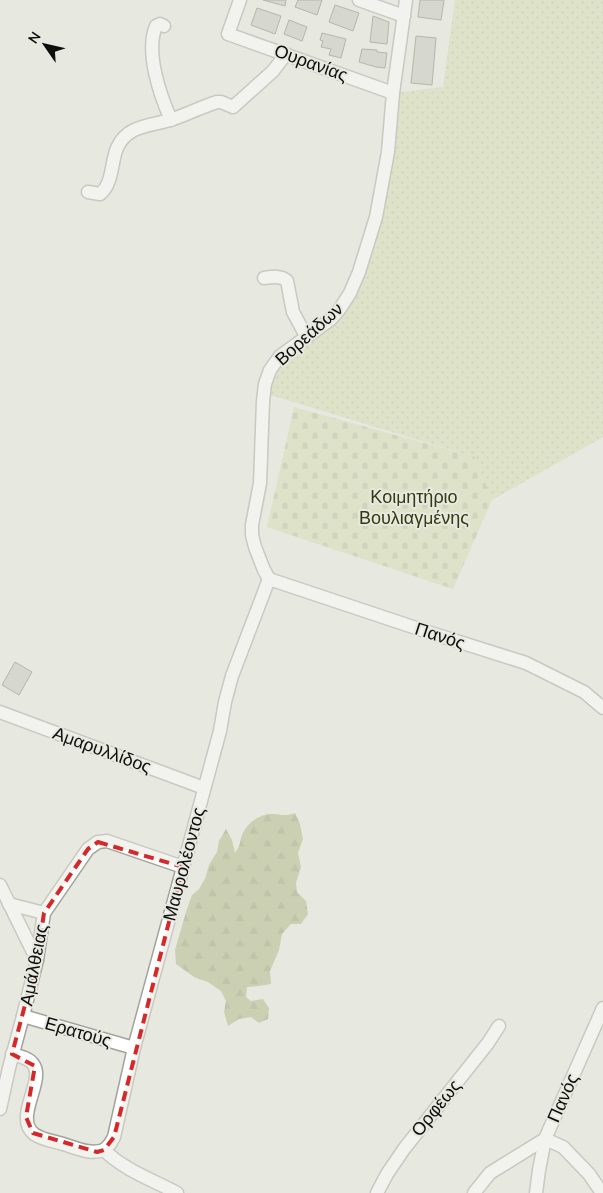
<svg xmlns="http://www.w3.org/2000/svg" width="603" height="1193" font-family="'Nunito Sans',sans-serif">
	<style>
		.grass { fill: url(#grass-dots) }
		.forest { fill: url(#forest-firs) }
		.cemetery { fill: url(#cemetery-stones) }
		.building { fill: #c1c3bb; stroke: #777971 }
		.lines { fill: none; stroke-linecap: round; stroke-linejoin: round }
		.minor-casing { stroke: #a2a49c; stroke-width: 15 }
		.minor { stroke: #fff; stroke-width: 12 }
		.marked { fill: none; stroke: #d62828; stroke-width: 4; stroke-dasharray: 10 6; stroke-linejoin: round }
		.labels { text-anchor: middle; stroke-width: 4; stroke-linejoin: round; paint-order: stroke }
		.street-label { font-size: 18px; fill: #0d0e0b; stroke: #e7e8e0 }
		.park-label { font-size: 18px; fill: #333a0e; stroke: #e7e8e0 }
	</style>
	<defs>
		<pattern id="grass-dots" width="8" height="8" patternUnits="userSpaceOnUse" patternTransform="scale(1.25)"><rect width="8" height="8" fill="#d2dbae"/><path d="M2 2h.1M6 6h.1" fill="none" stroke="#b3bb94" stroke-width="1.8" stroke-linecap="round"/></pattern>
		<pattern id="forest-firs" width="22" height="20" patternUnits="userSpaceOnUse" patternTransform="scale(1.25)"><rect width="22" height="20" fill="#a9b47b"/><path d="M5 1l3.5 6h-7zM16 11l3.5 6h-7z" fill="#909a69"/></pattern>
		<pattern id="cemetery-stones" width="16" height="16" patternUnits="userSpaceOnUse" patternTransform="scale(1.25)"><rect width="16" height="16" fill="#d2dbae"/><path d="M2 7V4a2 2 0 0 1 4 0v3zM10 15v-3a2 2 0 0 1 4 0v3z" fill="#b3bb94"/></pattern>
	</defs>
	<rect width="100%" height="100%" fill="#e7e8e0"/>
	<polygon class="grass" points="455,0 603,0 603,437 492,500 474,457 267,394 280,361 359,284 393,93 443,87"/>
	<path class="forest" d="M 295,813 L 300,824 L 303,839 L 298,853 L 301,867 L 296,883 L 297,892 L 306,901 L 308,914 L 301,924 L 291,924 L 282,934 L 279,950 L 270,971 L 271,984 L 259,986 L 247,987 L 246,997 L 251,1001 L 263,999 L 269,1008 L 268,1019 L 259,1023 L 251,1017 L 239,1019 L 228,1026 L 224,1012 L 226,1001 L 221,991 L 208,982 L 194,977 L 176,964 L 175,950 L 186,912 L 192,895 L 199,889 L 205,879 L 209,865 L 217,852 L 219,841 L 226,829 L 232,840 L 235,853 C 241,844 239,844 242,835 C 246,824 259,814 271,814 C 282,814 283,817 295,813 Z"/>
	<polygon class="cemetery" points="294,407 475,457 492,500 453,589 267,527"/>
	<g class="building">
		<polygon points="263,0 286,0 285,6"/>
		<polygon points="298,0 322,0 317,15 295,7"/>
		<polygon points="420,0 444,0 441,20 418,17"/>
		<polygon points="335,5 359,13 353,31 329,22"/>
		<polygon points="257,8 281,16 275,34 251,25"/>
		<polygon points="373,16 389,22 387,44 370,42"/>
		<polygon points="289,20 307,27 302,41 284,34"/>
		<polygon points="322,33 346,39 341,58 329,55 331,49 321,47 323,41 320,40"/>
		<polygon points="416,36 436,38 432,85 411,83"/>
		<polygon points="362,49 377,50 377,52 387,53 385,68 376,67 359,62"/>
		<polygon points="15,662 32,672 19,695 2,685"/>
	</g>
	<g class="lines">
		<g class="minor-casing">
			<g id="minor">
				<polyline points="240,0 228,34 393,93"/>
				<polyline points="359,0 404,16"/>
				<path d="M 164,26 L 160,24 L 156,26 C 145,52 160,95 171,120"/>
				<path d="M 88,192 L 100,194 C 113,184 111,162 117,148 C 127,125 150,126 170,120 C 186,115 201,107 217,102 L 221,102 L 233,107 L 273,71 L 286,54"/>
				<path d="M 264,278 C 271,277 281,275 287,281 L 293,312 L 306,336"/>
				<polyline points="269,579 264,570 255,547 252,535 252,525 260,483 263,401 265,384 270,370 280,356 330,320 339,310 350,293 359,272 376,217 388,152 393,93 406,0"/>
				<polyline points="269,579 431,633 526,663 584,692 603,708"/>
				<polyline points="0,712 204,788"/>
				<polyline points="0,885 37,960"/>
				<polyline points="9,904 44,913"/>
				<polyline points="23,1016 134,1048"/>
				<path d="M 12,1054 C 19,1056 29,1058 33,1064 C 46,1080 13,1118 34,1134 C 42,1140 54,1141 63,1144 C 77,1148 90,1155 104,1150"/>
				<polyline points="0,1109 9,1068 23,1016 37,960 44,913 88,849 98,842 107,841 183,867"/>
				<polyline points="104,1150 110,1144 114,1137 134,1048 220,731 225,702 232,676 269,579"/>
				<path d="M 104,1150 C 124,1170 153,1180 177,1193"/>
				<polyline points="377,1193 387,1174 404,1149 488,1043 499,1026"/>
				<polyline points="474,1193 490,1173 545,1139 563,1147 589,1174 602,1193"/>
				<polyline points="536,1193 539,1170 545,1139 603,1008"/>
			</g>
		</g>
		<use href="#minor" class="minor"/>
	</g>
	<path d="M0 0H603V1193H0ZM 98,842 L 183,867 L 114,1137 L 104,1150 L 97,1152 L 33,1133 L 26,1117 L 35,1066 L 12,1054 L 37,960 L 44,913 L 88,849 Z" fill="#e7e8e0" fill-opacity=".55" fill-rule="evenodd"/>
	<path class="marked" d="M 98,842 L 183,867 L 114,1137 L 104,1150 L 97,1152 L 33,1133 L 26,1117 L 35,1066 L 12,1054 L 37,960 L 44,913 L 88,849 Z"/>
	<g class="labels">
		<g class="street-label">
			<text transform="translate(311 63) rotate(20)" y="6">Ουρανίας</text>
			<text transform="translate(309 334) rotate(-42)" y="6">Βορεάδων</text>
			<text transform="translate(440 636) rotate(18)" y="6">Πανός</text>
			<text transform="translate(102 750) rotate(20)" y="6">Αμαρυλλίδος</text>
			<text transform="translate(184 864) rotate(-75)" y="6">Μαυρολέοντος</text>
			<text transform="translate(34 965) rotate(-79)" y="6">Αμάλθειας</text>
			<text transform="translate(78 1032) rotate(16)" y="6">Ερατούς</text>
			<text transform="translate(563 1098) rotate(-66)" y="6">Πανός</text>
			<text transform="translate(436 1108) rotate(-51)" y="6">Ορφέως</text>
		</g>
		<g class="park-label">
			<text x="414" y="503">Κοιμητήριο<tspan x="414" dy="21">Βουλιαγμένης</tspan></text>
		</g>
	</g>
	<g transform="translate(45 45) rotate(304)" stroke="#e7e8e0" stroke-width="4" paint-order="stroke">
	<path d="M0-4L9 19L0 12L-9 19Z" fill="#0d0e0b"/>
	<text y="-8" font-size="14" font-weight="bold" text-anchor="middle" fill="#0d0e0b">N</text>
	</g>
</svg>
